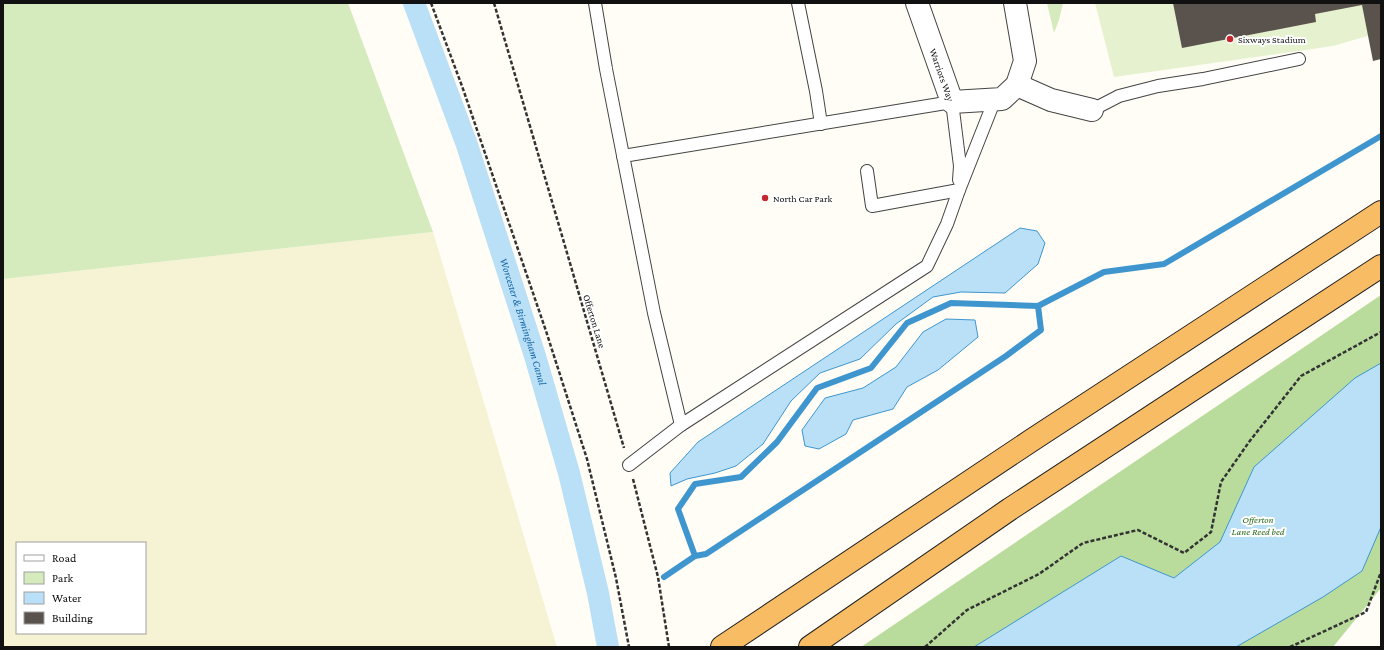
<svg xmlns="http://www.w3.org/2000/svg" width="1384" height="650" font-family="'Crimson Pro',serif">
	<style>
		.farmland { fill: #f6f3d4; fill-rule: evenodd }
		.green { fill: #d5ebbd }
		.forest { fill: #b9dc9c }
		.pitch { fill: #e6f2cf }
		.water { fill: #b9e0f7; stroke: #3f96cf }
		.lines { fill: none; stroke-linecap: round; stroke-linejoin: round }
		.stream { stroke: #3f96cf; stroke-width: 6 }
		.canal { stroke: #b9e0f7; stroke-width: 22 }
		.building { fill: #5a524d }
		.service-casing { stroke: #444; stroke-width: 14 }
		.minor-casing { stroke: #444; stroke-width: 24 }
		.trunk-casing { stroke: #222; stroke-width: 24 }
		.path { stroke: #333; stroke-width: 2.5; stroke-dasharray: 4 2; stroke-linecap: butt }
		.service { stroke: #fff; stroke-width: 12 }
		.minor { stroke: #fff; stroke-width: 22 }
		.trunk { stroke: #f7bc64; stroke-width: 22 }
		.poi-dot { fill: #c4262e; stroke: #fff; stroke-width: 1.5 }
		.labels { text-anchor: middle; stroke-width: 4; stroke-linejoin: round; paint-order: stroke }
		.poi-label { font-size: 10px; fill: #111; stroke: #fff; text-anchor: start }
		.street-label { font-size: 10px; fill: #111; stroke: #fff }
		.park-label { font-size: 10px; font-style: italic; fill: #2f6b1f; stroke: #fff }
		.water-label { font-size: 11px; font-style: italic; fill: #1768a6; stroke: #fff }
	</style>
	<rect width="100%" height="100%" fill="#fffdf5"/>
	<path class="farmland" d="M 433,232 L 557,647 L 3,647 L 3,279 ZM 17,543 L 145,543 L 145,633 L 17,633 Z"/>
	<g class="green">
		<polygon points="3,3 348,3 433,232 3,279"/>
		<polygon points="1047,3 1063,3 1059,20 1054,33"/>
	</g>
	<polygon class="forest" points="1381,295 1381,588 1333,647 861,647"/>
	<polygon class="pitch" points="1095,3 1381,3 1381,32 1333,46 1114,77"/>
	<g class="water">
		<polygon points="1020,228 1037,231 1045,243 1038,264 1005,293 961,292 933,297 896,324 860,359 820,373 791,401 763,444 736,466 715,473 687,479 671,486 670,473 698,442"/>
		<polygon points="946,319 975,320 978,337 938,370 907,387 893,409 853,420 846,434 819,449 805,446 802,430 825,398 863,388 896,367 923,332"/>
		<polygon points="1381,363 1381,527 1362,571 1323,597 1236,647 974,647 1121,556 1174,578 1220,542 1254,467 1355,378"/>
	</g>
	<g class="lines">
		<g class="stream">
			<polyline points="695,556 706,554 1006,356 1041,330 1038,306"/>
			<polyline points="664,577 695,556 678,509 695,484 741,477 777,442 817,388 871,368 907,323 951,303 1038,306 1104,272 1164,264 1381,136"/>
		</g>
		<path class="canal" id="s1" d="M 414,3 L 467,145 L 535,356 L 569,473 L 598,593 L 608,647"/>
	</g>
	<polygon class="building" points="1173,3 1381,3 1381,59 1373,61 1362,5 1315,14 1316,22 1182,48"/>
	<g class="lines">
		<g class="service-casing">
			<g id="service">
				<polyline points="595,3 606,69 654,313 681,425"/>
				<polyline points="798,3 816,91 821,124"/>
				<polyline points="1092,110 1119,96 1158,86 1203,79 1299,59"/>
				<polyline points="623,156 952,102 960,166 959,180"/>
				<polyline points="867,171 872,206 959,190"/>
				<polyline points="629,465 681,425 927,266 947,224 959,190 995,99"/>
			</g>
		</g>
		<g class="minor-casing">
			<g id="minor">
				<path id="s2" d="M 917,3 L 952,102 L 1002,99 L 1017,85 L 1025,61 L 1015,3"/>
				<polyline points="1017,85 1051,100 1092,110"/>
			</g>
		</g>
		<g class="trunk-casing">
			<g id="trunk">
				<polyline points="722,647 1032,440 1381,212"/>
				<polyline points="810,647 1010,509 1381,266"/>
			</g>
		</g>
		<g class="path">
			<polyline points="431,3 462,86 546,331 587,459 616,578 629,647"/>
			<polyline points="494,3 624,448"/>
			<polyline points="633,479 658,577 669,647"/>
			<polyline points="925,647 967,610 1039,574 1083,543 1138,530 1184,553 1211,532 1221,482 1249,442 1301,376 1381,332"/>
			<polyline points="1290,647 1366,612 1381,572"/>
		</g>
		<use href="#service" class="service"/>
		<use href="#minor" class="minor"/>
		<use href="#trunk" class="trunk"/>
	</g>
	<g class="poi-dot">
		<circle cx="1230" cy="39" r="4"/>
		<circle cx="765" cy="198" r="4"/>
	</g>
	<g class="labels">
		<g class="poi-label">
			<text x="1238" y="43">Sixways Stadium</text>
			<text x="773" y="202">North Car Park</text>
		</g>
		<g class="street-label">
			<text dy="4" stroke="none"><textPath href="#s2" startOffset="76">Warriors Way</textPath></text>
			<text transform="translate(595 321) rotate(73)" y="4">Offerton Lane</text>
		</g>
		<g class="park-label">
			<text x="1258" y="523">Offerton<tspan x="1258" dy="12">Lane Reed bed</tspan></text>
		</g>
		<g class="water-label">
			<text dy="4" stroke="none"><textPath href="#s1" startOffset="337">Worcester &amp; Birmingham Canal</textPath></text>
		</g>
	</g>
	<rect width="1384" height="650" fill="none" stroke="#111111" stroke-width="8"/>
	<rect x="16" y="542" width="130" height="92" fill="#ffffff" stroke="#a0a0a0"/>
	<rect x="24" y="555" width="20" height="6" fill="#ffffff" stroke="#a0a0a0"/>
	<text x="52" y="562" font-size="12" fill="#111111">Road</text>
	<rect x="24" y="572" width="20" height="12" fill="#d5ebbd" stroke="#a0a0a0"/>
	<text x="52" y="582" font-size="12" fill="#111111">Park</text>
	<rect x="24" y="592" width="20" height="12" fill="#b9e0f7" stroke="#a0a0a0"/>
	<text x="52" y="602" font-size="12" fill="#111111">Water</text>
	<rect x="24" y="612" width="20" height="12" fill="#5a524d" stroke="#a0a0a0"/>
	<text x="52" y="622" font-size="12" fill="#111111">Building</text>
</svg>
